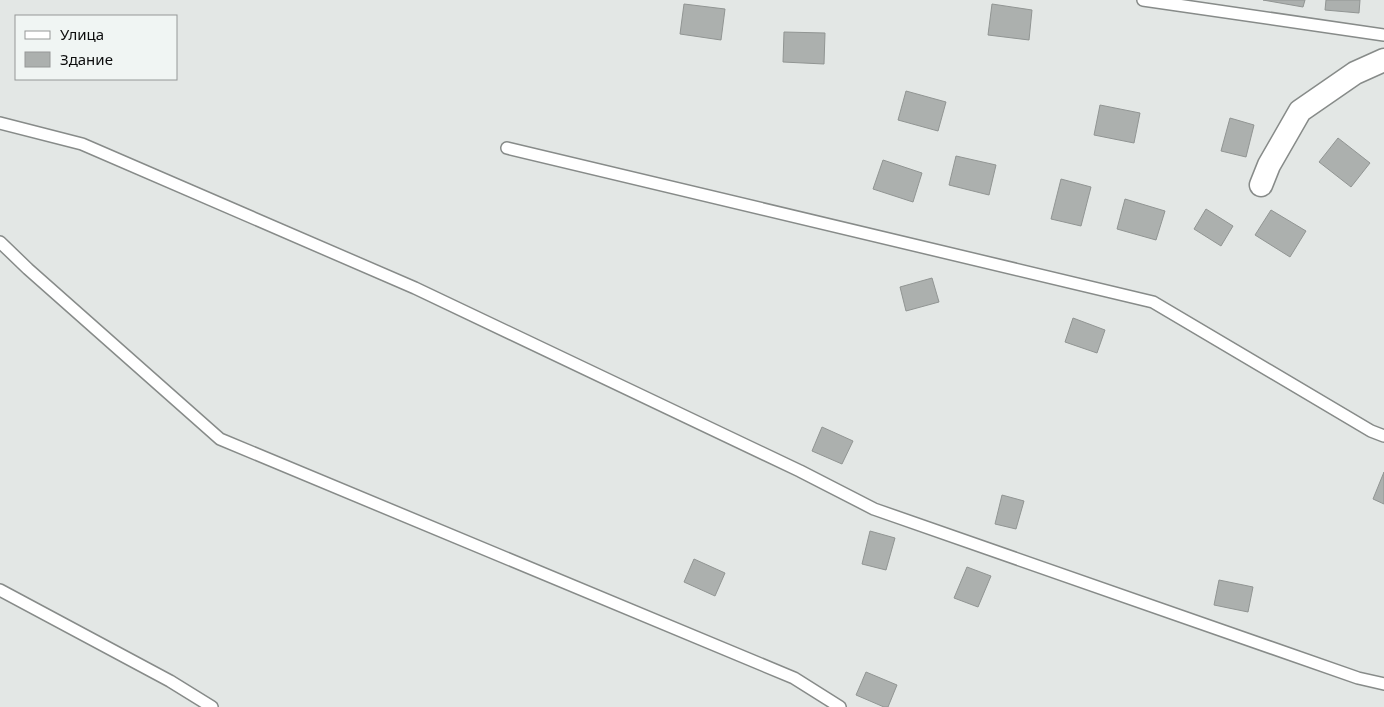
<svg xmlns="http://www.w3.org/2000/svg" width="1384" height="707" font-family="'Noto Sans',sans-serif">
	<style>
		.building { fill: #acb0ae; stroke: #919593 }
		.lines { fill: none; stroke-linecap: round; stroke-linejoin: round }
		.lane-casing { stroke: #878b89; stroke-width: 14 }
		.street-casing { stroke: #878b89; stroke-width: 25 }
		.lane { stroke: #fff; stroke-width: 11 }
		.street { stroke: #fff; stroke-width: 22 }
	</style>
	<rect width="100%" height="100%" fill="#e3e7e5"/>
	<g class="building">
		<polygon points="1263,0 1305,0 1303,7"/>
		<polygon points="1326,0 1360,0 1359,13 1325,10"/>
		<polygon points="684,4 725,9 721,40 680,34"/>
		<polygon points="992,4 1032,10 1029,40 988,35"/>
		<polygon points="784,32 825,33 824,64 783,62"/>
		<polygon points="906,91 946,102 938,131 898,120"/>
		<polygon points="1100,105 1140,113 1134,143 1094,135"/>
		<polygon points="1230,118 1254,125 1246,157 1221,151"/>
		<polygon points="1338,138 1370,163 1351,187 1319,162"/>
		<polygon points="956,156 996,165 989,195 949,185"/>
		<polygon points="883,160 922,173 913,202 873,189"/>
		<polygon points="1061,179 1091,187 1081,226 1051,219"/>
		<polygon points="1125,199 1165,211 1156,240 1117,229"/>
		<polygon points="1206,209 1233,226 1221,246 1194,229"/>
		<polygon points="1271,210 1306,231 1290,257 1255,235"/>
		<polygon points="932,278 939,302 906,311 900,287"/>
		<polygon points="1073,318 1105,330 1097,353 1065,342"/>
		<polygon points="822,427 853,441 842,464 812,451"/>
		<polygon points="1384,472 1384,504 1373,499"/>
		<polygon points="1002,495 1024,501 1016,529 995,524"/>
		<polygon points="870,531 895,538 886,570 862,564"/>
		<polygon points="694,559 725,573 715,596 684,582"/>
		<polygon points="967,567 991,576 978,607 954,598"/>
		<polygon points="1219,580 1253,587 1248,612 1214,605"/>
		<polygon points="866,672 897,685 888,707 884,707 856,695"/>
	</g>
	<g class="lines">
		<g class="lane-casing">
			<g id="lane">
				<polyline points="1143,0 1384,35"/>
				<polyline points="0,123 82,144 415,288 800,471 874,509 1358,678 1384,684"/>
				<polyline points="507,148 1153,302 1371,431 1384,436"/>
				<polyline points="0,242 28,269 220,439 794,678 840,707"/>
				<polyline points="0,590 170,681 212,707"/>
			</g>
		</g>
		<g class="street-casing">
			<polyline id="street" points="1261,185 1269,165 1300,111 1355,73 1384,60"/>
		</g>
		<use href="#lane" class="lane"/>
		<use href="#street" class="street"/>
	</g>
	<rect x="15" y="15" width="162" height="65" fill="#f0f5f3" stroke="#959897"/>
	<rect x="25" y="31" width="25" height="8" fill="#ffffff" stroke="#959897"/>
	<text x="60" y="40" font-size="15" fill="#0c0d0d">Улица</text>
	<rect x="25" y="52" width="25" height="15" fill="#acb0ae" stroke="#959897"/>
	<text x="60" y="65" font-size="15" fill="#0c0d0d">Здание</text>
</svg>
